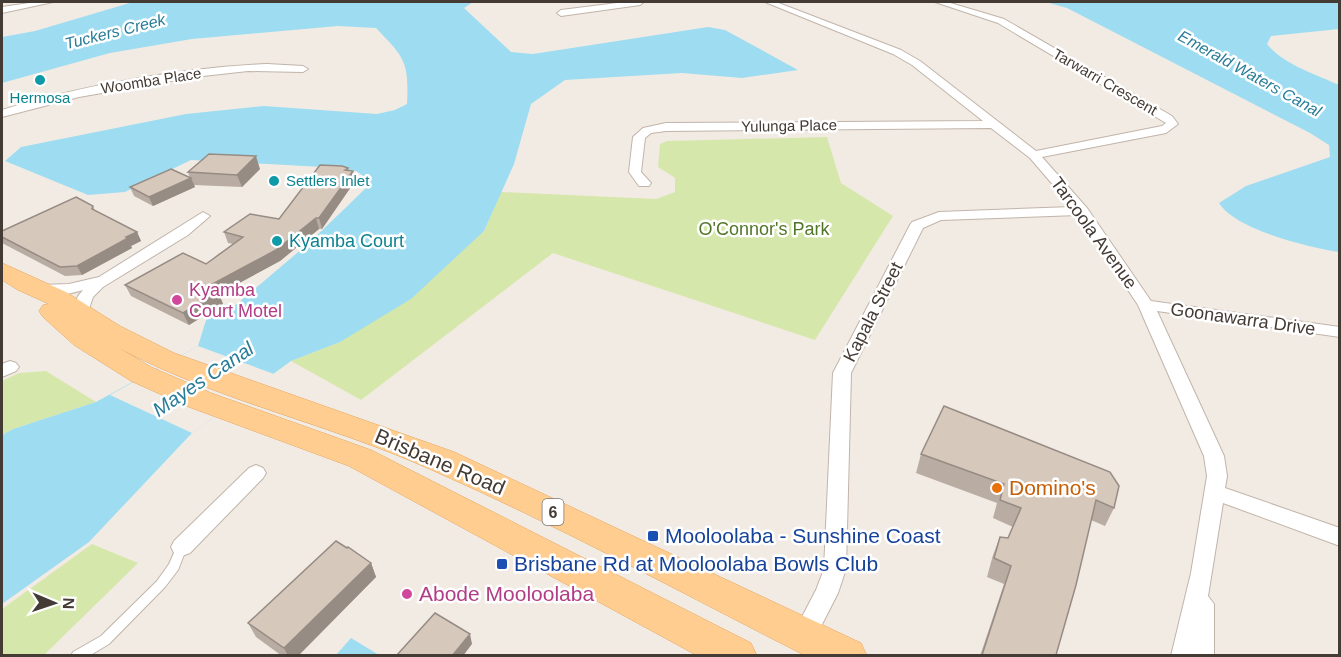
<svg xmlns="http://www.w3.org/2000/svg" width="1341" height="657" font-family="Helvetica,sans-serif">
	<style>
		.green { fill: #d6e7ab }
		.water { fill: #9eddf1 }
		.pier { fill: #f2ebe4 }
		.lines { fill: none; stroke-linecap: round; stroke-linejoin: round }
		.lane-casing { stroke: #c1b4a9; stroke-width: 2 }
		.street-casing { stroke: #c1b4a9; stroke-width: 2 }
		.primary-casing { stroke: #e4a65f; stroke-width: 1 }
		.lane { fill: #fff; fill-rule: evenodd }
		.street { fill: #fff; fill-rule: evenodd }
		.primary { fill: #ffcd90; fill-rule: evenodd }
		.wall { fill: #b9aca2 }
		.shaded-wall { fill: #968c84 }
		.building { fill: #d7c8bc; stroke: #968c84; stroke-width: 1.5 }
		.culture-dot { fill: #0f9aa8; stroke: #fff; stroke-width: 2 }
		.hotel-dot { fill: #d1479c; stroke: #fff; stroke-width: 2 }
		.food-dot { fill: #e8710a; stroke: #fff; stroke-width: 2 }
		.transit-dot { fill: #1a4fb4; stroke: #fff; stroke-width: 2 }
		.labels { text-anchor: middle; stroke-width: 5; stroke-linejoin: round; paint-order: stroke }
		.far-street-label { font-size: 15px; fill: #443b34; stroke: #fff }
		.far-culture-label { font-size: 15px; fill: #0d838f; stroke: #fff }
		.far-water-label { font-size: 16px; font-style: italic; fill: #287c98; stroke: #fff }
		.shield { fill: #fff; stroke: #7c7671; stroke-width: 1.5 }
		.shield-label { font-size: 16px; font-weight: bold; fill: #443b34 }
		.park-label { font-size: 18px; fill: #527627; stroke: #fff }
		.street-label { font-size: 18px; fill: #443b34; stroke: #fff }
		.culture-label { font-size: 18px; fill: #0d838f; stroke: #fff; text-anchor: start }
		.hotel-label { font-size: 18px; fill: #b23c85; stroke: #fff; text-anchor: start }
		.water-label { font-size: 20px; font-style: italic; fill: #287c98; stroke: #fff }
		.near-street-label { font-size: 21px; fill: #443b34; stroke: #fff }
		.near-food-label { font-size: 21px; fill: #c56008; stroke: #fff; text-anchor: start }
		.near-transit-label { font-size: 21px; fill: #164399; stroke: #fff; text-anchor: start }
		.near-hotel-label { font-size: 21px; fill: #b23c85; stroke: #fff; text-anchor: start }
	</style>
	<rect width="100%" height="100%" fill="#f2ebe4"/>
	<g class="green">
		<polygon points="827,137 841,183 893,216 815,340 553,253 361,400 291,361 340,342 484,231 501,192 656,199 675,192 675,178 658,167 660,144 667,141"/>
		<polygon points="46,371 96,402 13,429 2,435 2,381 19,373"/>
		<polygon points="92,544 138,563 44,655 2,655 2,609"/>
	</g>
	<g class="water">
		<path d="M 133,2 L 473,2 L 464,8 L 511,52 L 533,54 L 708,27 L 725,30 L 798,70 L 742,78 L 682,73 L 565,80 L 531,104 L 514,164 L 484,231 L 411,299 L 340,342 L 291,361 L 192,433 L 89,542 L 2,604 L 2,435 L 13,429 L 96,402 L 198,346 L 207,317 L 225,304 L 232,308 L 310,242 L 366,188 L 366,178 L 356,171 L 341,168 L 191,160 L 125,192 L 88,195 L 5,161 L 21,147 L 186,114 L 264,106 L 377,114 L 395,110 L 407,104 C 409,62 405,58 376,28 L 338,26 L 192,39 L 110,53 L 2,83 L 2,37 L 35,31 Z"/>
		<path d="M 1046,2 L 1339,2 L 1339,29 L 1271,36 L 1267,44 C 1284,65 1316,74 1339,85 L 1339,252 C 1308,247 1236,230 1219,203 L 1246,186 L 1330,157 L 1329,145 L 1310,133 L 1067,8 Z"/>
		<polygon points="351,638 379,655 336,655"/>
	</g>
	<polygon class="pier" points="198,346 274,374 192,433 110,395"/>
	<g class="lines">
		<g class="lane-casing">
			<polygon id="lane" points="182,543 186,544 187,547 178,570 165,587 109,644 89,656 71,656 73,652 101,636 157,581 169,564 178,544"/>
		</g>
		<g class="street-casing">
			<g id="street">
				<polygon points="36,2 53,2 2,13 2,7"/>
				<polygon points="625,2 644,2 640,5 561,16 557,13 561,10"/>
				<polygon points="765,2 776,2 901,50 920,61 1036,151 1162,126 1166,123 998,23 935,2 947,2 1004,19 1172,116 1178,124 1166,133 1042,157 1087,208 1151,301 1340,327 1340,337 1157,311 1224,456 1227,476 1225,488 1340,528 1340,546 1223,503 1208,596 1214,604 1214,656 1171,656 1191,573 1207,476 1204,456 1138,305 1078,215 941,220 923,228 851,373 846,569 838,593 813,642 805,645 797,642 793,634 816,590 824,569 833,373 910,225 912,222 939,212 1072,207 1030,158 991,128 666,131 651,133 645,138 641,172 651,183 649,186 639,186 629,172 633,137 643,128 666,123 983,121 912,65 893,54"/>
				<path d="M 267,64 L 303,66 L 308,69 L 303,72 L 248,71 L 194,77 L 79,97 L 2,117 L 2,110 C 82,85 182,68 267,64 Z"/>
				<path d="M 203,212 L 210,216 L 188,235 L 103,287 L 93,297 L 86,318 L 74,318 L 72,314 L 78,296 L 83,290 C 70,294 42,300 32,290 L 40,285 L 69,284 L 99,277 Z"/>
				<polygon points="10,361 16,363 19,367 16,371 2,377 2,364"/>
				<polygon points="256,465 263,468 266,473 263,478 190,553 182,556 174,553 171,547 174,541 249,468"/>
			</g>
		</g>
		<g class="primary-casing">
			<path id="primary" d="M 2,263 L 66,292 L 120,326 L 174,353 L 454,452 L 861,643 L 867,656 L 806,656 C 682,593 559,526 432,470 C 330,424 218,401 119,348 L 151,367 L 211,393 L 371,450 L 751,643 L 757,656 L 698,656 L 349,466 L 189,407 L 131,381 L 74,345 L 43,317 L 39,311 L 43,305 L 49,304 L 18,290 L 2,280 Z"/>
		</g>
		<use href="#lane" class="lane"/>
		<use href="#street" class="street"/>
		<use href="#primary" class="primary"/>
	</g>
	<g class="wall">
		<polygon points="260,169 242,187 194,185 195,187 153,206 134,196 130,187 190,178 188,172"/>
		<polygon points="348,171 353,171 355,181 322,229 319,229 280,261 219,294 223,304 189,325 131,296 125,285 206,264 233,244 228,243 224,232 279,219"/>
		<polygon points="93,206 95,211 137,232 141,241 131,246 132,248 82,275 65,276 2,243 2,231"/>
		<polygon points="944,406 1114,508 1105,526 1091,520 1056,655 1057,656 980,656 1004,584 987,577 993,555 1000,537 1008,538 1013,527 993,518 997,503 916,473 921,454"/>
		<polygon points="371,563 376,577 298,656 282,656 256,637 248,623"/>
	</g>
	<g class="shaded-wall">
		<polygon points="256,156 260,169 242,187 237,175"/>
		<polygon points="348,168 350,175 353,171 355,181 322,229 319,218"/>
		<polygon points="191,178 195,187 153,206 149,197"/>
		<polygon points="316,218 319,229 280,261 219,294 223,304 189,325 183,313 207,287"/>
		<polygon points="137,232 141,241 131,246 132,248 82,275 77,266 126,237"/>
		<polygon points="371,563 376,577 298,656 288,656 284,648"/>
		<polygon points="470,634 472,644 463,656 452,656"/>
	</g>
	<g class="building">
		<polygon points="209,154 256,156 237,175 188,172"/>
		<polygon points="320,165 342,166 348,168 345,170 353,171 319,218 316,218 276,250 207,287 218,292 183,313 125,285 183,253 206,264 243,237 224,232 250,214 279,219"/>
		<polygon points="171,169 191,178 149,197 130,187"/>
		<polygon points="76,197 93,206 92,209 137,232 126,237 128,238 77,266 60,267 2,237 2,231"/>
		<polygon points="944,406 1110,472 1119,486 1114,508 1096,500 1076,585 1056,655 1057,656 982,655 1011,566 994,558 1000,537 1008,538 1021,508 1000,500 1004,484 921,454"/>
		<polygon points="336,541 347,548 348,547 371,563 284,648 248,623"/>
		<polygon points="435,613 470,634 452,656 396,656"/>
	</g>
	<g class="culture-dot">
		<circle cx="40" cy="80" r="6"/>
		<circle cx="274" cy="181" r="6"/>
		<circle cx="277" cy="241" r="6"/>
	</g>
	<g class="hotel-dot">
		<circle cx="177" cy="300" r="6"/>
		<circle cx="407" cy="594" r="6"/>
	</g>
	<circle class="food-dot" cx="997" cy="488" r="6"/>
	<g class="transit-dot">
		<rect x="647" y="530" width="12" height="12" rx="3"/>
		<rect x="496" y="558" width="12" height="12" rx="3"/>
	</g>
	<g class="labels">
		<g class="far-street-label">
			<text transform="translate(151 81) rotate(-9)" y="5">Woomba Place</text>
			<text transform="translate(1105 82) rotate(30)" y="5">Tarwarri Crescent</text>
			<text transform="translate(789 126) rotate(-1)" y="5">Yulunga Place</text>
		</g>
		<g class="far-culture-label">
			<text x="40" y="103">Hermosa</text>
			<text x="286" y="186" text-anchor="start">Settlers Inlet</text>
		</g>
		<g class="far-water-label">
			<text transform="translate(115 31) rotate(-14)" y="6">Tuckers Creek</text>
			<text transform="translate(1250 73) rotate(29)" y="6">Emerald Waters Canal</text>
		</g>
		<rect class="shield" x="542.5" y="499" width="21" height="26" rx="4.5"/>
		<g class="shield-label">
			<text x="553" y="518">6</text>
		</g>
		<g class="park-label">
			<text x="764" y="235">O'Connor's Park</text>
		</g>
		<g class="street-label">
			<text transform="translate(1094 233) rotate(54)" y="6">Tarcoola Avenue</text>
			<text transform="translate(873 312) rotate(-63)" y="6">Kapala Street</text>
			<text transform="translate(1243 319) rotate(8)" y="6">Goonawarra Drive</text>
		</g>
		<g class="culture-label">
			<text x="289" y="247">Kyamba Court</text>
		</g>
		<g class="hotel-label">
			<text x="189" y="296">Kyamba<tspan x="189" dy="21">Court Motel</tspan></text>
		</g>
		<g class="water-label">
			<text transform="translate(203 379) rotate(-34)" y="7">Mayes Canal</text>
		</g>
		<g class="near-street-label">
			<text transform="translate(440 462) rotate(23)" y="7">Brisbane Road</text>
		</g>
		<g class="near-food-label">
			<text x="1009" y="495">Domino's</text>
		</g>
		<g class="near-transit-label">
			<text x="665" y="543">Mooloolaba - Sunshine Coast</text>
			<text x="514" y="571">Brisbane Rd at Mooloolaba Bowls Club</text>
		</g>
		<g class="near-hotel-label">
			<text x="419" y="601">Abode Mooloolaba</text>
		</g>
	</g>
	<rect width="1341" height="657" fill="none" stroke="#443b34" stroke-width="6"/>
	<g transform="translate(54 603) rotate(92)" stroke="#ffffff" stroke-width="4.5" paint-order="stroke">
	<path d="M0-4.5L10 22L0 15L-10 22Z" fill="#443b34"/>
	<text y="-9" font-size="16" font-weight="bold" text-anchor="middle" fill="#443b34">N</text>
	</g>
</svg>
